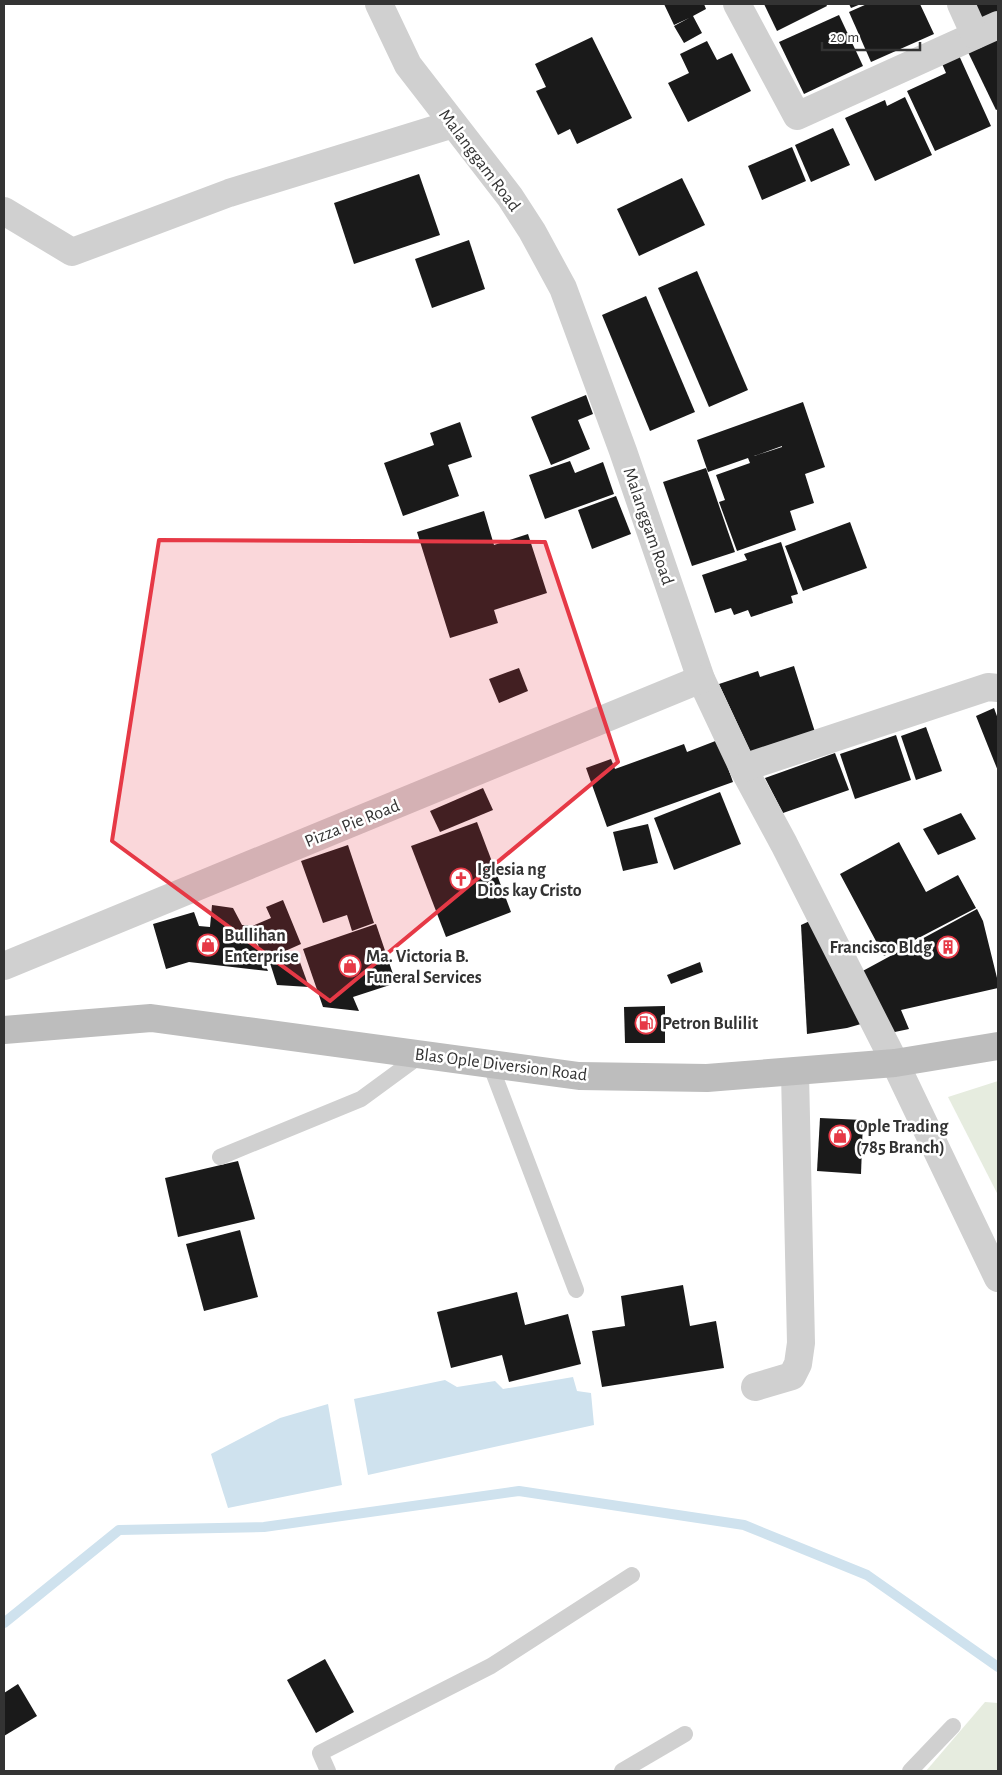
<svg xmlns="http://www.w3.org/2000/svg" width="1002" height="1775" font-family="'Alegreya Sans',sans-serif">
<rect width="100%" height="100%" fill="#fff"/>
<g fill="#e6ecdf">
<path d="M998,1081v114l-50,-98z"/>
<path d="M985,1702l13,1v68h-72z"/>
</g>
<g fill="#cfe2ee">
<path d="M573,1377l4,14 14,2 3,32 -226,50 -14,-76 91,-19 12,7 38,-6 8,8z"/>
<path d="M328,1404l14,81 -114,23 -17,-54 69,-36z"/>
</g>
<g fill="none" stroke-linecap="round" stroke-linejoin="round">
<path stroke="#cfe2ee" stroke-width="10" d="M4,1623l115,-93 145,-3 255,-36 225,34 123,50 131,92"/>
</g>
<g fill="#1a1a1a" fill-rule="evenodd">
<path d="M664,4h40l2,5 -13,7 9,17 -18,10 -10,-17 15,-8 -15,7z"/>
<path d="M764,4h62l1,2 -50,25z"/>
<path d="M849,4h12l-10,4z"/>
<path d="M867,4h53l14,30 -63,28 -22,-50z"/>
<path d="M965,4h33v9l-24,10z"/>
<path d="M839,15l24,51 -59,28 -25,-52z"/>
<path d="M998,35v74l-2,1 -29,-60z"/>
<path d="M592,37l40,81 -55,26 -7,-15 -12,6 -22,-44 10,-4 -11,-23z"/>
<path d="M707,41l10,19 15,-7 19,38 -63,31 -20,-39 21,-10 -9,-19z"/>
<path d="M957,51l34,75 -56,25 -28,-60 39,-18 -6,-14z"/>
<path d="M905,97l27,58 -57,26 -30,-63 40,-18 2,6z"/>
<path d="M833,128l17,37 -39,17 -16,-37z"/>
<path d="M792,147l14,34 -44,19 -14,-34z"/>
<path d="M419,174l21,61 -86,29 -20,-61z"/>
<path d="M682,178l23,47 -66,31 -22,-47z"/>
<path d="M469,240l16,49 -53,19 -17,-49z"/>
<path d="M697,271l51,119 -39,17 -51,-119z"/>
<path d="M646,296l49,116 -45,19 -48,-116z"/>
<path d="M586,395l7,19 -15,6 12,29 -39,16 -20,-48z"/>
<path d="M803,402l22,65 -20,7 9,29 -24,8 6,19 -59,21 -18,-49 6,-2 -9,-25 34,-12 -2,-5 -40,14 -11,-32zM782,446v1l-28,9z"/>
<path d="M460,422l12,35 -24,8 11,31 -56,20 -19,-53 50,-18 -4,-12z"/>
<path d="M570,461l5,12 28,-11 11,32 -69,25 -16,-44z"/>
<path d="M706,468l29,84 -43,14 -29,-84z"/>
<path d="M616,496l15,38 -39,15 -14,-39z"/>
<path d="M484,511l10,34 34,-11 19,59 -53,17 4,13 -48,15 -33,-106z"/>
<path d="M850,522l17,46 -64,23 -18,-45z"/>
<path d="M781,542l17,52 -7,2 2,7 -42,14 -3,-7 -14,5 -3,-7 -16,5 -13,-38 45,-15 -3,-6z"/>
<path d="M794,666l21,66 -64,21 -32,-69 39,-13 2,6z"/>
<path d="M519,668l9,23 -29,12 -10,-24z"/>
<path d="M994,708l4,11v52l-22,-55z"/>
<path d="M926,727l16,44 -26,9 -15,-44z"/>
<path d="M896,735l15,45 -56,19 -15,-45z"/>
<path d="M718,740l15,42 -126,45 -21,-59 25,-9 4,10 69,-25 3,8z"/>
<path d="M835,753l14,37 -66,23 -18,-35z"/>
<path d="M483,788l10,22 -53,22 -10,-21z"/>
<path d="M720,792l21,52 -67,26 -20,-52z"/>
<path d="M961,813l15,26 -38,16 -15,-26z"/>
<path d="M477,822l34,90 -65,25 -35,-91z"/>
<path d="M648,824l10,39 -35,8 -10,-39z"/>
<path d="M899,842l27,50 32,-17 18,33 -92,48 -44,-82z"/>
<path d="M348,845l26,78 -22,8 -5,-16 -24,8 -22,-62z"/>
<path d="M283,900l18,44 -36,16 -15,-33 21,-9 -5,-11z"/>
<path d="M212,905l21,3 9,17h6l20,46 -79,-9 -23,7 -13,-45 41,-12 5,14 11,1z"/>
<path d="M977,909l6,12 15,61v6l-97,22 8,19 -19,4 -31,-60z"/>
<path d="M812,920l49,104 -14,4 -40,6 -6,-109z"/>
<path d="M376,924l20,59 -43,14 6,14 -36,-4 -20,-58z"/>
<path d="M297,954l12,33 -32,-2 -7,-22z"/>
<path d="M700,962l3,10 -32,12 -4,-9z"/>
<path d="M665,1006v37h-40l-1,-36z"/>
<path d="M820,1118l43,2 -2,54 -44,-3z"/>
<path d="M238,1161l17,58 -77,18 -13,-59z"/>
<path d="M240,1230l18,67 -54,14 -18,-67z"/>
<path d="M683,1285l7,41 26,-5 8,47 -122,19 -10,-56 33,-5 -4,-30z"/>
<path d="M517,1292l8,33 43,-11 13,50 -72,18 -7,-27 -51,13 -14,-56z"/>
<path d="M325,1659l29,53 -38,21 -29,-53z"/>
<path d="M18,1684l19,32 -33,20v-43z"/>
</g>
<g fill="none" stroke-linecap="round" stroke-linejoin="round">
<g stroke="#d0d0d0" stroke-width="16">
<path d="M490,1064l86,226"/>
<path d="M220,1157l141,-58 60,-44"/>
<path d="M328,1771l-8,-18 171,-87 141,-91"/>
<path d="M622,1771l63,-37"/>
<path d="M910,1771l43,-45"/>
</g>
<g stroke="#d0d0d0" stroke-width="28">
<path d="M379,4l29,61 102,132 22,34 31,57 60,163 78,228 42,89 41,76 111,219 103,215"/>
<path d="M737,4l60,112 201,-91"/>
<path d="M961,4l14,31"/>
<path d="M4,211l68,41 157,-59 224,-69"/>
<path d="M743,768l245,-81 10,1"/>
<path d="M4,966l697,-287"/>
<path d="M755,1387l37,-11 6,-12 3,-21 -6,-270"/>
</g>
<path stroke="#bdbdbd" stroke-width="28" d="M4,1030l147,-12 428,58 128,2 188,-15 103,-17"/>
</g>
<path fill="#e63946" fill-opacity="0.2" stroke="#e63946" stroke-width="4" stroke-linejoin="round" d="M159,540l386,2 73,220 -288,239 -218,-160z"/>
<defs>
<g id="church-ring" transform="scale(1.125)"><circle r="9.5" fill="#fff" stroke="#e63946" stroke-width="1.5"/><path d="M-1.2-6h2.4v3.5h3.3v2.4h-3.3V6h-2.4V-.1h-3.3v-2.4h3.3Z" fill="#e63946"/></g>
<g id="shop-ring" transform="scale(1.125)"><circle r="9.5" fill="#fff" stroke="#e63946" stroke-width="1.5"/><path d="M-5-2.5h2.3a2.7 3.5 0 0 1 5.4 0H5L5.5 6h-11ZM-1.5-2.5h3a1.5 2.3 0 0 0-3 0Z" fill="#e63946"/></g>
<g id="building-ring" transform="scale(1.125)"><circle r="9.5" fill="#fff" stroke="#e63946" stroke-width="1.5"/><path d="M-4-6H4V6H1V3H-1V6H-4ZM-2.5-4.3h1.7v1.8h-1.7ZM.8-4.3h1.7v1.8H.8ZM-2.5-1h1.7V.8h-1.7ZM.8-1h1.7V.8H.8Z" fill="#e63946"/></g>
<g id="fuel-ring" transform="scale(1.125)"><circle r="9.5" fill="#fff" stroke="#e63946" stroke-width="1.5"/><path d="M-5.5-6h7V0h2V4h1.3V-2.5L3-4.5l.8-.8L6-3V5H2.5V1h-1V6h-7ZM-4.2-4.7v3.2H.2V-4.7Z" fill="#e63946"/></g>
</defs>
<g fill-rule="evenodd">
<use href="#church-ring" x="461" y="879"/>
<use href="#shop-ring" x="208" y="945"/>
<use href="#building-ring" x="948" y="947"/>
<use href="#shop-ring" x="350" y="966"/>
<use href="#fuel-ring" x="646" y="1023"/>
<use href="#shop-ring" x="840" y="1136"/>
</g>
<g text-anchor="middle" stroke-width="5" stroke-linejoin="round" paint-order="stroke">
<g font-size="18" fill="#333" stroke="#fff">
<text transform="translate(480 160) rotate(53)" y="6">Malanggam Road</text>
<text transform="translate(649 526) rotate(71)" y="6">Malanggam Road</text>
<text transform="translate(352 823) rotate(-22)" y="6">Pizza Pie Road</text>
<text transform="translate(501 1064) rotate(7)" y="6">Blas Ople Diversion Road</text>
</g>
<g font-size="18" font-weight="bold" fill="#333" stroke="#fff" text-anchor="start">
<text x="477" y="875">Iglesia ng<tspan x="477" dy="21">Dios kay Cristo</tspan></text>
<text x="224" y="941">Bullihan<tspan x="224" dy="21">Enterprise</tspan></text>
<text x="932" y="953" text-anchor="end">Francisco Bldg</text>
<text x="366" y="962">Ma. Victoria B.<tspan x="366" dy="21">Funeral Services</tspan></text>
<text x="662" y="1029">Petron Bulilit</text>
<text x="856" y="1132">Ople Trading<tspan x="856" dy="21">(785 Branch)</tspan></text>
</g>
</g>
<rect width="1002" height="1775" fill="none" stroke="#333333" stroke-width="10"/>
<path d="M822 42v8h98v-8" fill="none" stroke="#333333" stroke-width="2.5"/>
<text x="830" y="42" font-size="15" fill="#333333" stroke="#ffffff" stroke-width="4" paint-order="stroke">20 m</text>
</svg>
